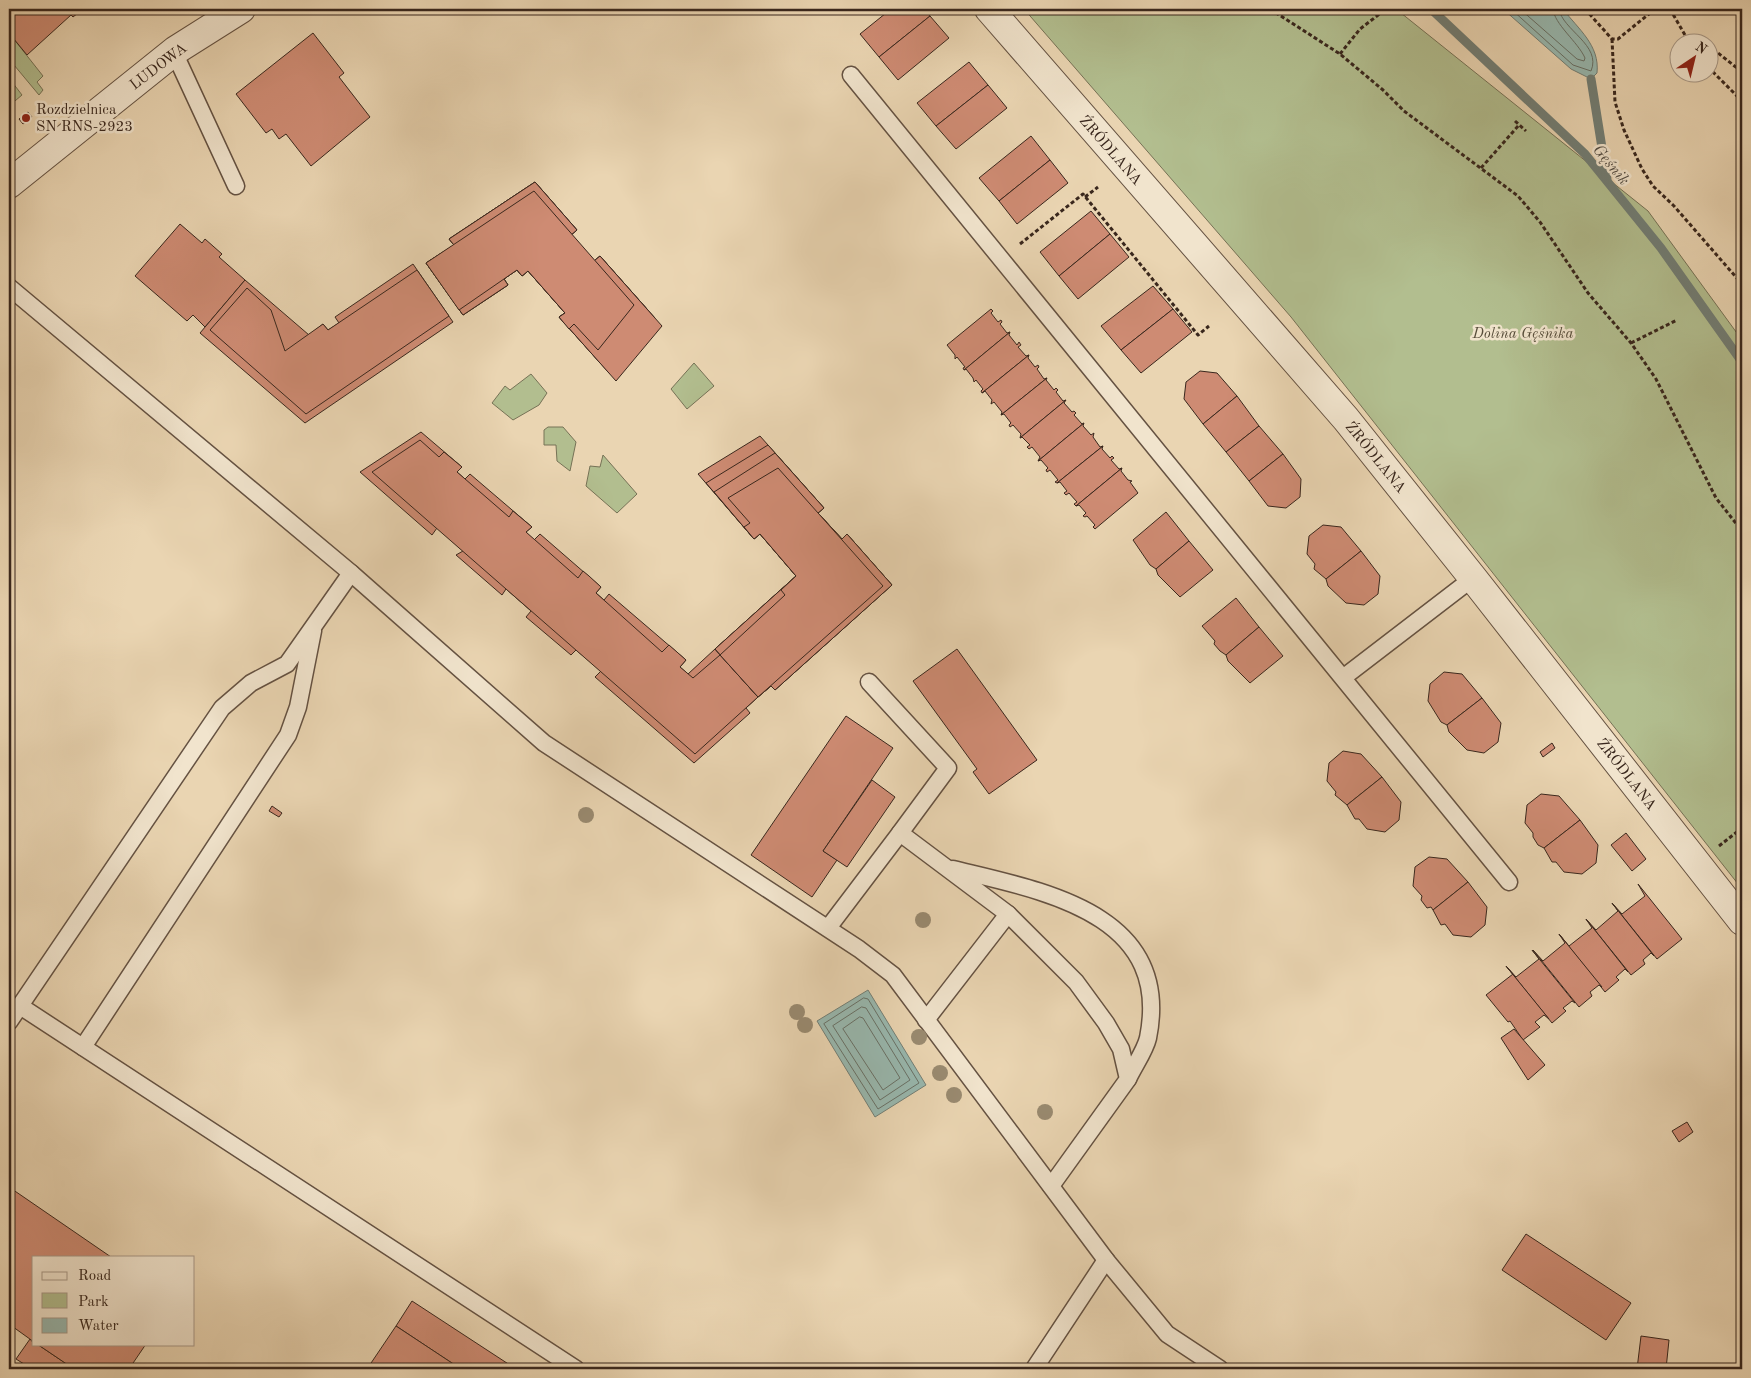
<svg xmlns="http://www.w3.org/2000/svg" width="1751" height="1378" font-family="'Old Standard TT',serif">
<rect width="100%" height="100%" fill="#ead5b2"/>
<filter id="stains"><feTurbulence type="fractalNoise" baseFrequency=".004" numOctaves="4"/><feColorMatrix values="0 0 0 0 .2 0 0 0 0 .09 0 0 0 0 .02 0 0 0 .5 -.17"/></filter>
<radialGradient id="worn" r=".72"><stop offset=".6" stop-color="#630" stop-opacity="0"/><stop offset="1" stop-color="#630" stop-opacity=".3"/></radialGradient>
<g fill="#b2be8f" stroke="#767256">
<path d="M1024,9h372l252,202 94,129v549l-451,-572z"/>
<path d="M9,33l34,43 -6,6 6,8 -4,5 -30,-36z"/>
<path d="M9,78l13,17 -13,11z"/>
<path d="M694,363l20,23 -27,23 -16,-20z"/>
<path d="M531,374l16,19 -8,12 -26,15 -21,-17 13,-17 5,4z"/>
<path d="M548,427h15l13,15 -6,29 -13,-10 -1,-16h-12v-15z"/>
<path d="M603,455l34,39 -20,19 -31,-27 4,-20 10,1z"/>
</g>
<g fill="#98b8af" stroke="#727e75">
<path d="M1503,9h60c15,20 37,36 34,64l-6,6 -20,-10z"/>
<path d="M868,990l58,95 -51,32 -58,-96z"/>
</g>
<g fill="none" stroke-linecap="round" stroke-linejoin="round">
<g stroke="#687066" stroke-width="1">
<path d="M1511,9l62,56 18,6c11,-26 -29,-41 -32,-62"/>
<path d="M1520,9l57,50 7,2 1,-3c-7,-16 -31,-34 -32,-49"/>
<path d="M864,998l4,1 51,84 -41,26 -54,-85z"/>
<path d="M862,1007l4,1 44,72 -30,20 -47,-74z"/>
<path d="M860,1017l3,1 37,60 -17,12 -40,-61z"/>
</g>
<g stroke="#727e75" stroke-width="9">
<path d="M1431,9l154,145 76,94 81,114"/>
<path d="M1591,79l16,100"/>
</g>
</g>
<g fill="#ce8b73" stroke="#39271d">
<path d="M9,9h74l-10,8 -2,-2 -44,40 -18,-22z"/>
<path d="M891,9h34l5,7 -51,41 -19,-23z"/>
<path d="M930,16l19,22 -51,42 -19,-23z"/>
<path d="M313,33l31,40 -5,4 31,40 -59,49 -25,-32 -7,5 -7,-10 -6,4 -30,-39z"/>
<path d="M969,62l19,23 -52,41 -19,-23z"/>
<path d="M988,85l19,23 -51,41 -20,-23z"/>
<path d="M28,112l4,5 -9,7 -4,-5z"/>
<path d="M1031,136l19,24 -51,41 -20,-23z"/>
<path d="M1050,160l18,23 -51,41 -18,-23z"/>
<path d="M535,182l42,48 -6,5 23,26 6,-5 47,53 -46,55 -42,-47 6,-4 -37,-42 -6,5 -5,-6 -6,4 -7,5 4,6 -45,30 -37,-52 28,-18 -5,-6z"/>
<path d="M535,182l42,48 -6,5 23,26 6,-5 55,62 -45,56 -51,-57 6,-4 -37,-42 -6,5 -5,-6 -6,4 -7,5 4,6 -45,30 -37,-52 28,-18 -5,-6z"/>
<path d="M535,182l42,48 -6,5 23,26 6,-5 62,70 -46,55 -57,-64 6,-4 -37,-42 -6,5 -5,-6 -6,4 -7,5 4,6 -45,30 -37,-52 28,-18 -5,-6z"/>
<path d="M534,191l100,114 -36,45 -24,-26 -5,5 -10,-12 6,-4 -37,-42 -6,5 -5,-6 -58,40 -33,-47z"/>
<path d="M1091,211l19,23 -51,42 -19,-24z"/>
<path d="M180,224l22,19 3,-4 17,15 -3,3 26,23 -40,47 -12,-12 -6,6 -52,-45z"/>
<path d="M1110,234l19,23 -51,42 -19,-23z"/>
<path d="M413,264l40,58 -148,101 -105,-90 45,-53 64,55 14,-11 5,6 11,-7 -4,-6z"/>
<path d="M417,270l32,46 -143,98 -96,-84 37,-42 24,22 14,41 38,-27 5,6z"/>
<path d="M1153,286l20,23 -52,41 -20,-24z"/>
<path d="M991,309l2,2 -2,2 7,9 3,-2 1,2 -2,2 7,9 3,-1 -46,38 -1,-2 2,-1 -8,-10 -2,2v-4l-8,-10z"/>
<path d="M1173,309l19,23 -51,41 -20,-23z"/>
<path d="M1010,332l-1,3 8,10 2,-3 2,3 -3,2 8,9 3,-1 -47,38 -1,-2 2,-2 -7,-9 -2,2 -1,-4 -7,-9 -2,1z"/>
<path d="M1029,355l-1,3 7,9 3,-2 1,2 -2,2 7,10 3,-1 -46,37 1,-3 -8,-10 -3,2 1,-4 -7,-9 -3,2z"/>
<path d="M1200,371l17,2 20,23 -34,28 -19,-25 2,-17z"/>
<path d="M1047,378l-1,2 8,10 2,-2 2,2 -2,2 7,9 3,-1 -46,38 1,-4 -8,-9 -3,2 -1,-2 2,-2 -7,-9 -3,1z"/>
<path d="M1237,396l22,30 -33,26 -23,-28z"/>
<path d="M1066,400l-2,3 8,9 2,-1 2,2 -2,2 8,9 2,-1 -46,38 2,-4 -8,-10 -3,2 -2,-2 3,-2 -8,-8 -2,1z"/>
<path d="M1084,423l-1,3 8,9 3,-2 -1,4 7,10 3,-1 -46,37 -2,-1 3,-2 -8,-10 -3,2 -1,-2 2,-2 -7,-8 -3,1z"/>
<path d="M1259,426l24,28 -34,27 -23,-29z"/>
<path d="M421,432l41,35 -5,5 8,7 5,-5 62,53 -6,5 8,8 6,-6 61,53 -5,6 8,7 5,-6 77,66 -6,7 8,7 27,-25 43,48 -12,11 4,5 -56,50 -99,-86 6,-6 -25,-21 -5,5 -45,-38 5,-6 -25,-22 -4,6 -46,-40 7,-4 -26,-23 -5,7 -72,-63z"/>
<path d="M760,436l64,72 -6,5 24,26 5,-5 45,51 -117,105 -4,-4 -13,11 -43,-48 81,-73 -36,-42 -6,5 -56,-65z"/>
<path d="M420,440l19,17 5,-5 18,15 -5,5 52,45 4,-6 19,16 -6,5 52,46 5,-7 6,5 12,11 -5,6 66,59 7,-7 17,15 -6,7 13,11 27,-23 38,42 -63,57 -323,-282z"/>
<path d="M768,445l56,63 -6,5 24,26 5,-5 45,51 -117,105 -4,-4 -13,11 -43,-48 81,-73 -36,-42 -6,5 -48,-56z"/>
<path d="M1103,446l-1,3 8,9 2,-2 2,2 -3,2 8,9 3,-1 -46,38 -2,-2 3,-2 -8,-9 -3,2 -2,-2 3,-2 -7,-9 -3,1z"/>
<path d="M775,453l49,55 -6,5 24,26 5,-5 45,51 -117,105 -4,-4 -13,11 -43,-48 81,-73 -36,-42 -6,5 -40,-47z"/>
<path d="M1283,454l18,25 -1,18 -14,11 -18,-2 -19,-25z"/>
<path d="M778,468l105,118 -125,111 -38,-42 65,-60 -4,-5 15,-14 -36,-42 -6,5 -10,-12 6,-4 -22,-25z"/>
<path d="M1122,468l-1,3 7,9 4,1 -2,1 8,11 -43,36 -2,-2 2,-2 -8,-9 -2,1 -2,-1 3,-3 -7,-8 -3,1z"/>
<path d="M1166,512l23,29 -33,28 -6,-4 -17,-25z"/>
<path d="M1323,525l18,2 20,24 -35,28 -12,-10 1,-5 -8,-10 2,-18z"/>
<path d="M1189,541l24,29 -33,27 -22,-22 -2,-6z"/>
<path d="M1361,551l19,25 -2,18 -14,11 -18,-2 -18,-17 -2,-7z"/>
<path d="M1236,598l23,29 -33,28 -6,-4 -6,-7 1,-3 -13,-15z"/>
<path d="M1259,627l24,29 -33,27 -22,-22 -2,-6z"/>
<path d="M957,649l80,111 -48,34 -16,-22 4,-3 -64,-88z"/>
<path d="M1444,672l18,2 20,24 -35,27 -6,-3 -13,-21 2,-17z"/>
<path d="M1482,698l19,25 -3,19 -14,11 -17,-3 -18,-18 -2,-7z"/>
<path d="M846,716l47,32 -70,103 14,9 -25,37 -61,-42z"/>
<path d="M1552,743l3,5 -12,9 -3,-5z"/>
<path d="M1343,751l18,3 21,23 -35,28 -12,-10 1,-3 -9,-11 2,-18z"/>
<path d="M1382,777l19,25 -2,18 -14,12 -18,-3 -8,-10h-4l-8,-14z"/>
<path d="M872,780l23,17 -48,70 -24,-16z"/>
<path d="M1541,794l18,2 21,24 -36,28 -6,-3 -5,-8v-4l-8,-10 2,-18z"/>
<path d="M272,806l10,7 -3,4 -10,-6z"/>
<path d="M1580,820l18,25 -2,18 -14,11 -18,-2 -8,-10h-4l-8,-14z"/>
<path d="M1626,833l20,26 -14,12 -21,-26z"/>
<path d="M1429,857l18,2 21,23 -35,28 -2,-3 -4,1 -6,-8 1,-4 -9,-10 2,-19z"/>
<path d="M1468,882l19,25 -2,18 -14,12 -18,-2 -8,-11 -4,1 -8,-15z"/>
<path d="M1638,884l44,55 -25,20 -45,-56 10,11 23,-18z"/>
<path d="M1612,903l42,53 -3,-3 -8,7 2,4 -14,11 -45,-56 10,11 22,-19z"/>
<path d="M1586,919l42,53 -3,-3 -9,8 3,3 -14,12 -46,-58 10,12 23,-18z"/>
<path d="M1559,934l43,53 -3,-2 -9,7 2,4 -13,11 -46,-57 10,11 22,-18z"/>
<path d="M1532,950l43,53 -3,-2 -9,7 3,3 -14,12 -46,-57 10,11 23,-18z"/>
<path d="M1506,966l43,53 -5,-4 -9,7 5,5 -17,13 -13,-19 -2,1 -22,-27 27,-21z"/>
<path d="M1514,1029l31,36 -17,15 -27,-42z"/>
<path d="M1687,1122l6,10 -14,10 -7,-11z"/>
<path d="M9,1187l102,70h-77v85l-25,-18z"/>
<path d="M1526,1234l105,69 -25,37 -104,-70z"/>
<path d="M412,1301l104,68h-55l-65,-43z"/>
<path d="M396,1326l65,43h-94z"/>
<path d="M1641,1336l28,4 -3,29h-29z"/>
<path d="M30,1339l4,5h3l37,25h-42l-16,-10z"/>
<path d="M37,1344h109l-17,25h-55z"/>
</g>
<g fill="none" stroke-linecap="round" stroke-linejoin="round">
<g stroke="#655242" stroke-width="19">
<g id="lane">
<path d="M174,52l62,134"/>
<path d="M851,75l658,807"/>
<path d="M9,287l342,286 193,170 315,206 34,26 213,285 61,74 53,35"/>
<path d="M1344,677l129,-99"/>
<path d="M869,682l79,86 -48,65 108,81 68,68 30,41 15,26 7,30 -77,107"/>
<path d="M953,869c90,22 220,44 195,169 -3,13 -14,28 -20,41"/>
<path d="M828,928l72,-95"/>
<path d="M20,1006l556,363"/>
<path d="M926,1020l82,-106"/>
<path d="M9,1022l213,-314 29,-25 36,-19 64,-91"/>
<path d="M83,1047l205,-312 10,-28 15,-76"/>
<path d="M1034,1369l72,-109"/>
</g>
</g>
<g stroke="#655242" stroke-width="30">
<g id="street">
<path d="M989,9l357,410 127,159 269,343"/>
<path d="M9,184l167,-134 65,-41"/>
</g>
</g>
<g stroke="#39271d" stroke-width="3" stroke-dasharray="4 2.5" stroke-linecap="butt">
<path d="M1270,9l70,45 43,36 21,21 114,85 22,26 48,71 43,50 25,36 60,119 26,33"/>
<path d="M1585,9l27,30h6l37,-30"/>
<path d="M1670,9l19,33"/>
<path d="M1612,39l3,63 9,28 18,39 11,17 21,20 68,78"/>
<path d="M1687,40l11,2"/>
<path d="M1708,45l34,27"/>
<path d="M1340,54l20,-25 26,-20"/>
<path d="M1708,67l34,34"/>
<path d="M43,106l5,7"/>
<path d="M1515,121l11,10"/>
<path d="M1481,168l38,-43"/>
<path d="M1085,197l13,-10"/>
<path d="M1020,244l63,-50 115,141 11,-9"/>
<path d="M1631,343l46,-23"/>
<path d="M1719,846l23,-18"/>
</g>
<use href="#lane" stroke="#f1e4cd" stroke-width="16"/>
<use href="#street" stroke="#f1e4cd" stroke-width="28"/>
</g>
<g fill="#998a70">
<circle cx="586" cy="815" r="8"/>
<circle cx="923" cy="920" r="8"/>
<circle cx="797" cy="1012" r="8"/>
<circle cx="805" cy="1025" r="8"/>
<circle cx="919" cy="1037" r="8"/>
<circle cx="940" cy="1073" r="8"/>
<circle cx="954" cy="1095" r="8"/>
<circle cx="1045" cy="1112" r="8"/>
</g>
<circle fill="#8f2418" stroke="#f1e4cd" stroke-width="2" cx="26" cy="118" r="5"/>
<g text-anchor="middle" stroke-width="5" stroke-linejoin="round" paint-order="stroke">
<g font-size="15" fill="#39271d" stroke="#f1e4cd">
<text transform="translate(158 66) rotate(-37)" y="5">LUDOWA</text>
<text transform="translate(1111 150) rotate(49)" y="5">ŹRÓDLANA</text>
<text transform="translate(1376 457) rotate(51)" y="5">ŹRÓDLANA</text>
<text transform="translate(1627 774) rotate(52)" y="5">ŹRÓDLANA</text>
</g>
<g font-size="15" fill="#39271d" stroke="#f1e4cd" text-anchor="start">
<text x="36" y="114">Rozdzielnica<tspan x="36" dy="17">SN RNS-2923</tspan></text>
</g>
<g font-size="15" font-style="italic" fill="#574d3a" stroke="#f1e4cd">
<text x="1523" y="338">Dolina Gęśnika</text>
</g>
<g font-size="16" font-style="italic" fill="#514b42" stroke="#f1e4cd">
<text transform="translate(1612 164) rotate(50)" y="6">Gęśnik</text>
</g>
</g>
<rect width="1751" height="1378" fill="none" stroke="#ead5b2" stroke-width="30"/>
<rect x="10" y="10" width="1731" height="1358" fill="none" stroke="#39271d" stroke-width="2.5"/>
<rect x="15" y="15" width="1721" height="1348" fill="none" stroke="#39271d"/>
<rect x="32" y="1256" width="162" height="90" fill="#f1e4cd" stroke="#a79887"/>
<rect x="42" y="1272" width="25" height="8" fill="#f1e4cd" stroke="#a79887"/>
<text x="78" y="1280" font-size="15" fill="#39271d">Road</text>
<rect x="42" y="1293" width="25" height="15" fill="#b2be8f" stroke="#a79887"/>
<text x="78" y="1306" font-size="15" fill="#39271d">Park</text>
<rect x="42" y="1318" width="25" height="15" fill="#98b8af" stroke="#a79887"/>
<text x="78" y="1330" font-size="15" fill="#39271d">Water</text>
<g transform="translate(1694 58) rotate(35)"><circle r="24" fill="#f1e4cd" stroke="#a79887"/>
<path d="M0-4L9 19L0 12L-9 19Z" fill="#8f2418"/>
<text y="-8" font-size="14" font-weight="bold" text-anchor="middle" fill="#39271d">N</text>
</g>
<rect width="100%" height="100%" filter="url(#stains)"/>
<rect width="100%" height="100%" fill="url(#worn)"/>
</svg>
